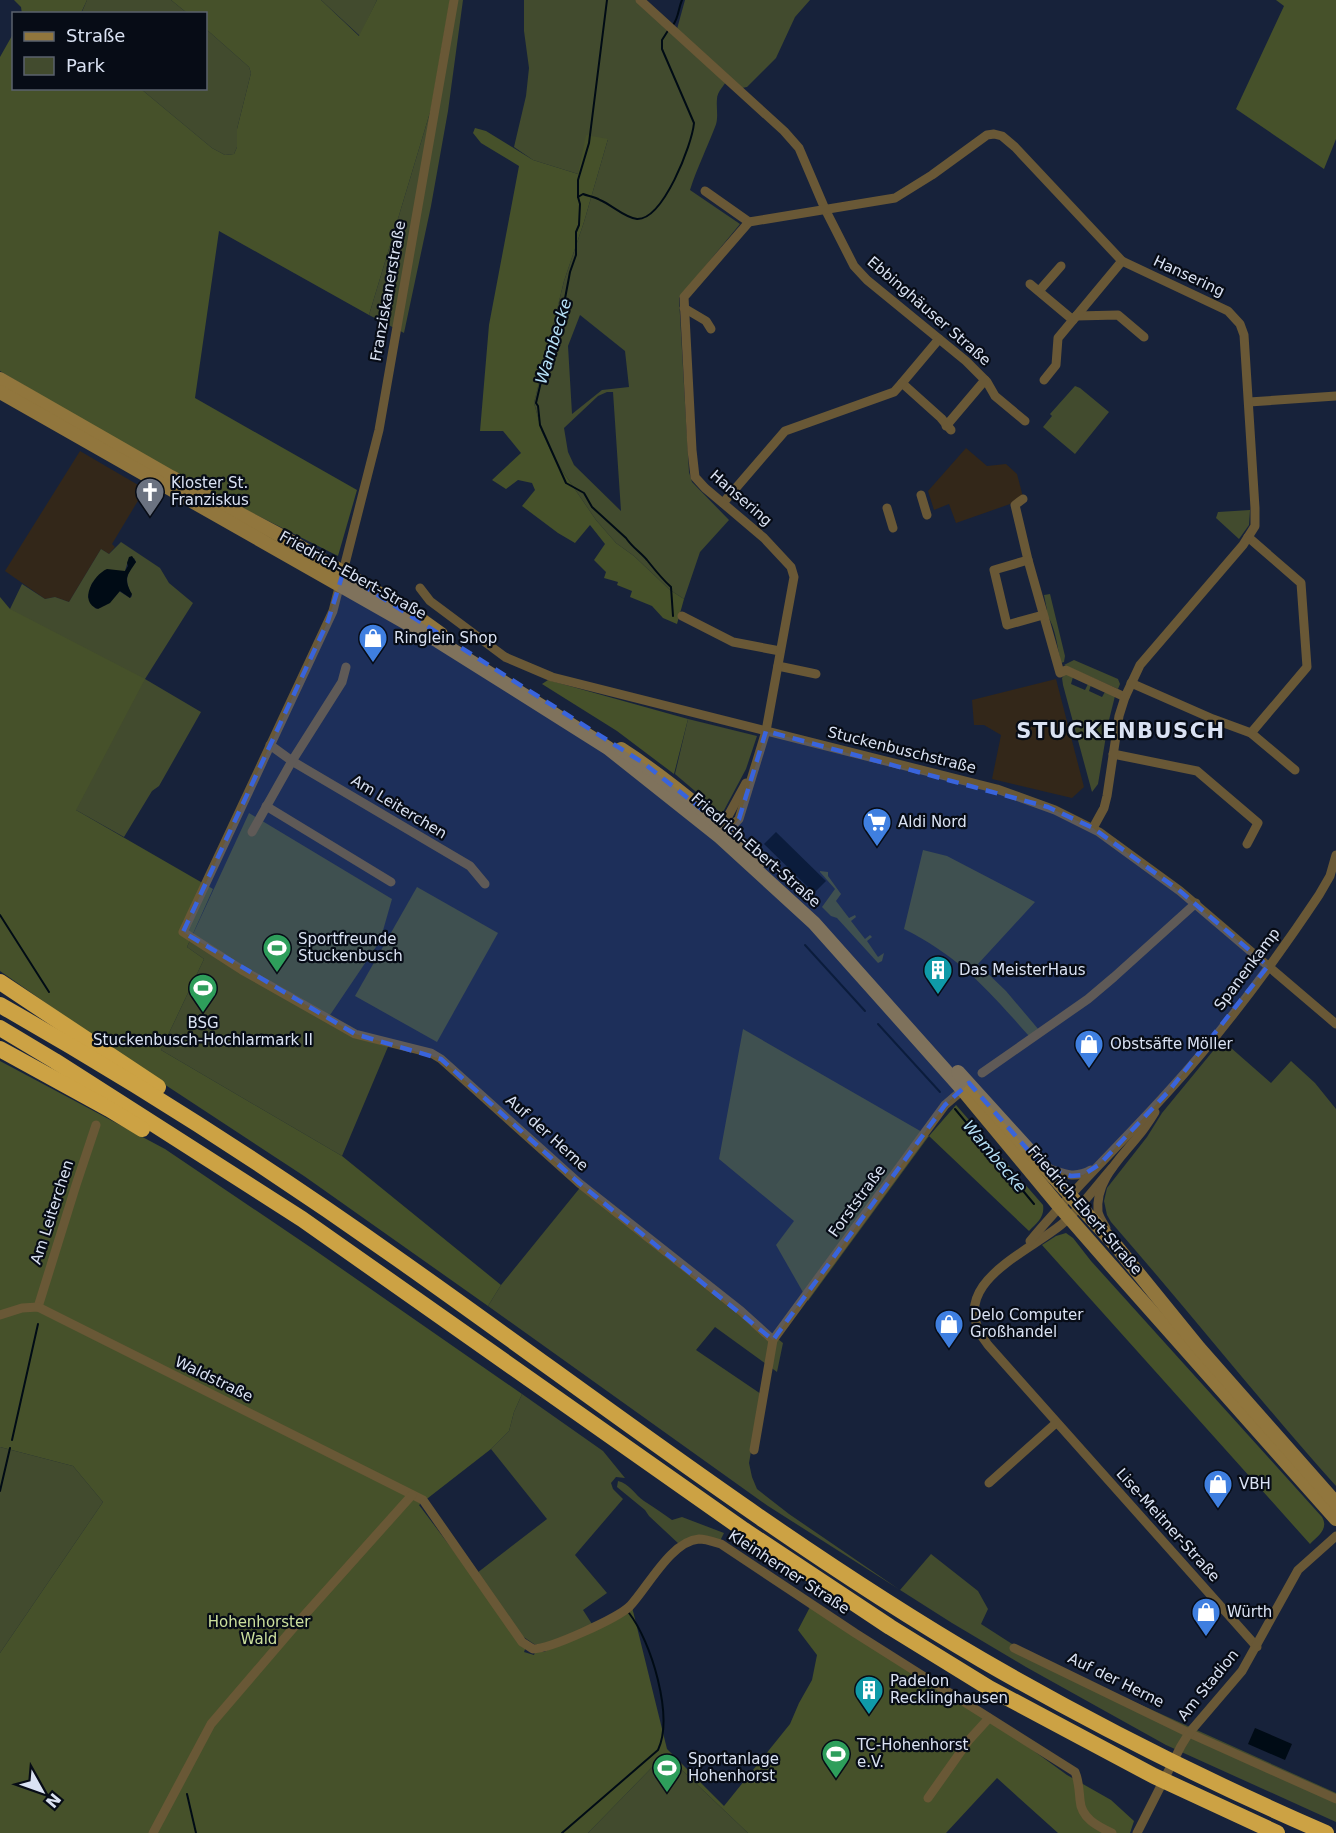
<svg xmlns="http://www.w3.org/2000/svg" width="1336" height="1833" font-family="'DejaVu Sans',sans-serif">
<rect width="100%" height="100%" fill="#17223a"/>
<g fill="#332719">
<path d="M966,448l21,18 19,-2 11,10 6,23 -10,6 -57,20 -7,-19 -15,6 -6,-19z"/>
<path d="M80,451l65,38 -33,55 3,3 -6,7 -8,-5 -32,53 -14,-5 -10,2 -40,-28z"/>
<path d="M1056,679l28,108 -12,11 -80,-19 9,-44 -17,-10h-10l-2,-25z"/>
</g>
<g fill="#424b2e" fill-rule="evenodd">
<path d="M87,0h84l16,13 -106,1z"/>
<path d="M321,0h56l-17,36z"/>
<path d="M450,0h13l-15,111 -17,95 -27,127 -35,-18 62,-206z"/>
<path d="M524,0h120l33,29 8,-29h125l-15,17 -19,41 -29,29 -5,1 -13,-10c-4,6 -12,14 -12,21 -1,9 2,19 -2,28 -8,21 -18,41 -25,63l50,34 -61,74 10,174 3,10 37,38 -29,32 -16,47 -14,-9 -36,-34 -18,-13 -20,-23 -41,-60 -13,-28 -8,-29 30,-122 20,-59 24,-83 -30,35 -45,-14 -19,-13 12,-51 3,-28 -5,-37zM580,315l45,36 4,36 -27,3 -30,24 -4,-68zM607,392h6l8,119 -47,-46 -6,-13 -4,-24 34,-32z"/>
<path d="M206,29l43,38 2,6 -14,56v18l-3,7 -9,1 -13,-7 -71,-59 65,-1z"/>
<path d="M1075,386l5,2 29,24 -34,42 -32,-27 9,-11 -2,-2z"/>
<path d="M1250,510l-1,15 -10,14 -23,-21 2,-6z"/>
<path d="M121,542l39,26 9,15 24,20 -48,76 56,33 -42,74 -7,5 -28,46 -48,-27 -66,-201 12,-25 23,15 10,-2 14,5 32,-53 8,5zM134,558l2,4c-11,12 -11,20 -4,34l-2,2 -11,-7 -23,18 -8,-12 4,-14 22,-13 6,2 5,-1 3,-10z"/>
<path d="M1050,594l15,62 -1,6 -3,1c-3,-12 -6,-42 -16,-49l2,-4 -3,-15z"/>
<path d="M1074,660l44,19 2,5 -2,5 -54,-24z"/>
<path d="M1065,674l8,3 -2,7 14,6 3,-6 3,1 -2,6 13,6 3,-5 10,4 -7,28 -10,60 -6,8 -29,-107 -1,-7z"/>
<path d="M688,719l69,17 -11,33 -24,45 -47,-40z"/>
<path d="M249,813l143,86 -12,42 -52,77 27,14 35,10 -48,114 -181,-106 43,-91 -17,-12z"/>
<path d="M923,850l24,6 88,46 -57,62 28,27 33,39 -10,6c-41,-46 -69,-79 -125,-107z"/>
<path d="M820,871l8,1v4l13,18 -5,7 13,17 6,-3 1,2 -5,4 14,18 5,-4 2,2 -5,4 11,16 6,-4 -2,8 -4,2 -41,-45 -6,-2 -9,-9 13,-18 -15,-17z"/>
<path d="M417,887l81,46 -61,109 -82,-46z"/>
<path d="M743,1029l186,107 -121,165 -32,-56 18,-24 -75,-62z"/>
<path d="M1222,1040l49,43 20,-22 24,22 21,26v377c-77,-86 -149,-177 -225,-264l-4,-7 -3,-14 3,-13 40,-51 15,-24z"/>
<path d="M583,1184l200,159 -6,29 -62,-45 -19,23 65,44 -12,69 3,14 5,12 32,25 111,76 31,-36 47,37 10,18 -7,15 45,29 310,140v29l-170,-77 -140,-78 -74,-44 -184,-117 -280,-200 13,-21z"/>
<path d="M522,1394l81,57 22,27 -9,-1 -5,6 2,6 10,10 -48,56 32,38 -24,17 9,14 -47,22 -11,-2 -12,-8 -45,-63 70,-54 -56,-70 18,-18 5,-19z"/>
<path d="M0,1447l73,19 30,36 -103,151z"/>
<path d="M618,1481c11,2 17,14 26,20 10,6 19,13 28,19l10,-3 42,16 -4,8 -41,3 -30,-28 -4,-6 -28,-23z"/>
<path d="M665,1754l83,79h-160z"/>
</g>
<g fill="#46512a">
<path d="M14,0h73l-6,13 -59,1 -1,-7z"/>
<path d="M171,0h150l38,36 18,-36h73l-19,109 -62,206 -150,-84 -24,167 162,92 -19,66 -175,-88 -163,-97v-314l13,-23 1,54 127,1 71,59 13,7 9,-1 3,-7v-18l14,-56 -2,-6 -43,-38v-15l-19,-1z"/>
<path d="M1276,0h60v139l-12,30 -88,-60 48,-103z"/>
<path d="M475,128l11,3 47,29 45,14 8,-39 22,4 -24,83 -20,59 -30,122 8,29 13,28 41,60 20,23 18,13 36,34 14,9 -7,25 -14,-6 -11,-12 -22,-9 2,-6 -15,-6 1,-3 -14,-4 2,-6 -12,-12 11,-16 -15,-19 -15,18 -17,-10 -36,-27 13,-16 -3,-7 -14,-3 -12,9 -14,-9 29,-27 -18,-22h-23l9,-106 30,-159 -38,-23 -8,-10z"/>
<path d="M0,597l10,12 135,70 -69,131 137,79 -26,58 17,12 -43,91 181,106 159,129 -13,21 -184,-130 -169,-111 -135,-94z"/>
<path d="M548,680l140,39 -14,55 -57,-43 -75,-47z"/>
<path d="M0,1061l165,88 151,102 206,143 -8,18 -5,19 -18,18 -72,56 107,142 -2,5 10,3 1,-3h9l51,-24 37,-21 35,142 57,57 66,-82 9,-21 13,-23 5,-25 -19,-25 12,-23 192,121 65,47 44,25 23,21 -4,12h-72l-61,-55 -51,55h-198l-83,-79 -77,79h-588v-180l103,-151 -30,-36 -73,-19z"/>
<path d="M956,1105l87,100c2,12 -6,18 -14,26l-100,-95z"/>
<path d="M1066,1233l7,5 18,23 231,256c7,12 -4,19 -12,27l-268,-299 14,-9z"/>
</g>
<g fill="#000b15">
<path d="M132,556l4,6c-9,14 -13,16 -4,32l-2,4 -10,-7 -10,12 -12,6c-20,-7 -5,-34 9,-40l18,2 3,-5 -1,-3 2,-6z"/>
<path d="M776,832l50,49 -12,12 -50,-49z"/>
<path d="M1255,1728l37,16 -7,16 -37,-16z"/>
</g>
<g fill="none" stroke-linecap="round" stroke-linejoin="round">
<g stroke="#000b15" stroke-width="2">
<path d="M607,0l-18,143 -11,37v17l2,7 -1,21 -3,7v23l-6,17 -10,53 -10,18 -14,60 2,3 2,19 26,58 18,10 8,14 34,31c6,9 14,14 21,22 8,10 15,19 24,27l2,29"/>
<path d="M673,25c6,-8 5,-16 9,-25"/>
<path d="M578,197l5,-3c5,2 12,3 17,6 12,5 25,18 37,19 26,1 55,-74 57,-96l-32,-74v-9l7,-11"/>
<path d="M0,915l49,77"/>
<path d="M805,945l60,66"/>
<path d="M878,1024l62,68"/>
<path d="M955,1109l79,95"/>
<path d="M12,1440l26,-116"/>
<path d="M0,1491l10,-43"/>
<path d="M187,1794l9,39"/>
<path d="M562,1833l96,-83c16,-34 -7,-109 -29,-137"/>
</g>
<g stroke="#695836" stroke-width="9">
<path d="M454,0l-75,430 -46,181 -150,321 59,38 113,64 76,19 10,6 138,124 162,128 32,29"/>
<path d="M640,0l144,131 15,17 26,61 29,57 13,14 99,81 21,21 8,14 30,25"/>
<path d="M705,191l44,31"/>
<path d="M1030,284l43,36"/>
<path d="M1039,291l22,-25"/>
<path d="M684,308l22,13 5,8"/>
<path d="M1076,316l42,-1 26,22"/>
<path d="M939,339l-37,44 39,35 10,12"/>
<path d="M1044,380l12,-15 2,-27 64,-77"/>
<path d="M1249,402l87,-6"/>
<path d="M946,426l39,-46"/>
<path d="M921,495l6,20"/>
<path d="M1023,499l-8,6 13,55 32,113 6,-3 59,27"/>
<path d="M723,503l62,-72 109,-39 8,-9"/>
<path d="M887,508l6,20"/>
<path d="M1248,537l53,46 6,84 -56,66"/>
<path d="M1028,560l-34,10 13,55 36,-10"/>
<path d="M420,588l10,13 75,56 47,20 445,112 58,21 44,22 81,59 156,133"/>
<path d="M682,616l51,26 47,9"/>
<path d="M778,666l38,8"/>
<path d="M1131,683l82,36 38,14 44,37"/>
<path d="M270,745l22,16 178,105 15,18"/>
<path d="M1113,754l84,17 61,52 -11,21"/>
<path d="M266,806l125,76"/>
<path d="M721,829l25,-46"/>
<path d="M252,832l40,-71 50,-79 4,-15"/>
<path d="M724,834l15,-15 27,-88 28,-154 -3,-10 -27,-29 -59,-50 -10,-11 -3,-27 -8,-153 65,-75 146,-24 37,-23 55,-40 7,-1 8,2 13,11 107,114 106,50 12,13 4,11 11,173v18l-12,19 -103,120 -15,32 -6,19 -12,80 -3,12 -11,20"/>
<path d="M982,1073l106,-74 26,-22 82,-74"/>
<path d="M1047,1168c16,6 28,11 44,2"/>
<path d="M1112,1168c-15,17 -33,42 -50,56 -36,30 -121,62 -74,121l269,302"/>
<path d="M1106,1228c-3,-5 -7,-11 -8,-16 -3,-32 23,-54 41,-77 6,-7 11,-15 16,-23"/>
<path d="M1030,1241c42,-51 91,-97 136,-147 56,-61 107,-130 153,-199l11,-19 6,-21"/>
<path d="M38,1307l38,-122 20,-60"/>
<path d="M0,1315l22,-7 16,-1 385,193 99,142 11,7c17,0 85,-31 97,-43 18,-19 41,-65 69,-67 7,0 15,3 22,5l134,89 220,139c4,9 4,18 5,28 1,18 17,26 32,33"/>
<path d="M754,1450l19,-110 172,-235 21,-18"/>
<path d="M989,1483l67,-60"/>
<path d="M1014,1648l175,85 147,66"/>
<path d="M928,1798l41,-58 20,-22"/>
<path d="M153,1833l58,-109 90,-105 111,-124"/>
<path d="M1137,1833l44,-87 8,-13 53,-62 56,-101 38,-34"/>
</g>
<g stroke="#91763d" stroke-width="14">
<path d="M0,379l171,98 114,61 124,73 32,23"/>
<path d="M0,392l438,249 170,107 112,89 94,86 148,166 97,117 63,72 214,241"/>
<path d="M621,749c50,32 95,71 139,112"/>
<path d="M958,1072l159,175 82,101 137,155"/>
</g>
<g stroke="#cca244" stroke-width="16">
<path d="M0,982l158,105"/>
<path d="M0,1005c137,78 270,163 398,254 192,135 381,282 584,401 111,64 226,122 344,173"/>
<path d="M0,1028l55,33 247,158 442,311 146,97 99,61 165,88 123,57"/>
<path d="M0,1049l109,60 33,20"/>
</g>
</g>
<path fill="#3964dc" fill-opacity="0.2" stroke="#3964dc" stroke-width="4.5" stroke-dasharray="12 8" stroke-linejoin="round" d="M343,573l302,191 84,67 10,-12 27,-88 282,76 45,21 87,63 88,75 -100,126 -68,72 -17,11 -12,1 -29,-10 -73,-83 -24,22 -172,235 -194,-157 -138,-124 -86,-25 -172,-102 145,-311z"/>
<defs>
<g id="church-pin" transform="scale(1.5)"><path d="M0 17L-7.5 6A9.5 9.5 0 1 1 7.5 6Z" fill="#6b7280" stroke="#070c16"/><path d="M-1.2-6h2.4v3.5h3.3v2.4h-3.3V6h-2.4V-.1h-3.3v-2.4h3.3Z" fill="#fff"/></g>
<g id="shop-pin" transform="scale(1.5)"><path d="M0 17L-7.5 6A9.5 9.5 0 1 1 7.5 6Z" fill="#3f7fe0" stroke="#070c16"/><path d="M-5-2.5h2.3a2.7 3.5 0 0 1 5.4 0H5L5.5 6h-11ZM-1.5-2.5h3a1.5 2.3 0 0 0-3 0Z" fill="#fff"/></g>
<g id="supermarket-pin" transform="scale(1.5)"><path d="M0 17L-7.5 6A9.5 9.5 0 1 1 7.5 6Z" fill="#3f7fe0" stroke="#070c16"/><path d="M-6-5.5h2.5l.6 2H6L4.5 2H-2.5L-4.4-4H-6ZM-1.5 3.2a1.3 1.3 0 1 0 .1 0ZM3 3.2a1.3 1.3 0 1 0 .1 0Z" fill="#fff"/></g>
<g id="stadium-pin" transform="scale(1.5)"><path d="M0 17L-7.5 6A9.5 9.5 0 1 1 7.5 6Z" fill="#2e9e5b" stroke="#070c16"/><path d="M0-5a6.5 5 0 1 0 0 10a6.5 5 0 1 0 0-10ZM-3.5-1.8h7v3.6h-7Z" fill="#fff"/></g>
<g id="building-pin" transform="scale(1.5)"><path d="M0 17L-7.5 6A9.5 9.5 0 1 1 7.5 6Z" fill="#0f9aa8" stroke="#070c16"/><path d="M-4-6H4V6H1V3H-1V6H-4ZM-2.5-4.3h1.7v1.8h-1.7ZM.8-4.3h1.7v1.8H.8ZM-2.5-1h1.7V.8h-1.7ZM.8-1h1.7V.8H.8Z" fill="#fff"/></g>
</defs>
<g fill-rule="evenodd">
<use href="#church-pin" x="150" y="492"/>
<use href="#shop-pin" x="373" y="638"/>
<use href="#supermarket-pin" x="877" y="822"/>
<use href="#stadium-pin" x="277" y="948"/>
<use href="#building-pin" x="938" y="970"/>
<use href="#stadium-pin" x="203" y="988"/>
<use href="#shop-pin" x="1089" y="1044"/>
<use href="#shop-pin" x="949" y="1324"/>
<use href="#shop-pin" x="1218" y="1484"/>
<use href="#shop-pin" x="1206" y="1612"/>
<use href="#building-pin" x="869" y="1690"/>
<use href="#stadium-pin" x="836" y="1754"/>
<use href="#stadium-pin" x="667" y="1768"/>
</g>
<g text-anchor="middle" stroke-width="4.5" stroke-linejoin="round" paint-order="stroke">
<g font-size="15" fill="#dae2f3" stroke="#070c16">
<text transform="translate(1189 276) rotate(25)" y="5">Hansering</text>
<text transform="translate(388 291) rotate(-80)" y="5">Franziskanerstraße</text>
<text transform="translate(929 311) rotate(41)" y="5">Ebbinghäuser Straße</text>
<text transform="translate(741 498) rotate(41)" y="5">Hansering</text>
<text transform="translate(353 575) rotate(29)" y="5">Friedrich-Ebert-Straße</text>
<text transform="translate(902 750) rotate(14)" y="5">Stuckenbuschstraße</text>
<text transform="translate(399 807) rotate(31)" y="5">Am Leiterchen</text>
<text transform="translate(756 850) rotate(41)" y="5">Friedrich-Ebert-Straße</text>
<text transform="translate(1247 969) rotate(-53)" y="5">Spanenkamp</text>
<text transform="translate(547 1133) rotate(42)" y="5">Auf der Herne</text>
<text transform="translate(857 1201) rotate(-54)" y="5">Forststraße</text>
<text transform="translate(1085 1210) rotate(49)" y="5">Friedrich-Ebert-Straße</text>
<text transform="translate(52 1212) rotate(-72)" y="5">Am Leiterchen</text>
<text transform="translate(214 1379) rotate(26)" y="5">Waldstraße</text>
<text transform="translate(1168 1525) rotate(48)" y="5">Lise-Meitner-Straße</text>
<text transform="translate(789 1572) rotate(33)" y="5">Kleinherner Straße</text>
<text transform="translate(1116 1680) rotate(26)" y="5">Auf der Herne</text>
<text transform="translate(1208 1685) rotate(-51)" y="5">Am Stadion</text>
</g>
<g font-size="15" fill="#dae2f3" stroke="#070c16" text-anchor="start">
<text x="171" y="488">Kloster St.<tspan x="171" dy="17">Franziskus</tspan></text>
<text x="394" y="643">Ringlein Shop</text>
<text x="898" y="827">Aldi Nord</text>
<text x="298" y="944">Sportfreunde<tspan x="298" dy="17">Stuckenbusch</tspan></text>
<text x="959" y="975">Das MeisterHaus</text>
<text x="203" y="1028" text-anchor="middle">BSG<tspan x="203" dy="17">Stuckenbusch-Hochlarmark II</tspan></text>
<text x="1110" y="1049">Obstsäfte Möller</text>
<text x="970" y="1320">Delo Computer<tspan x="970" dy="17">Großhandel</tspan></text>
<text x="1239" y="1489">VBH</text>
<text x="1227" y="1617">Würth</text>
<text x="890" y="1686">Padelon<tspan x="890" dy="17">Recklinghausen</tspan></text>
<text x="857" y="1750">TC-Hohenhorst<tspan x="857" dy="17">e.V.</tspan></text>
<text x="688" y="1764">Sportanlage<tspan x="688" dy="17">Hohenhorst</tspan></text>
</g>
<g font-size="15" fill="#cce09d" stroke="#070c16">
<text x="259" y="1627">Hohenhorster<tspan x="259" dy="17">Wald</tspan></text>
</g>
<g font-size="16" font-style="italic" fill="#b6e1f7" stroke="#070c16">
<text transform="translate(553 341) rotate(-73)" y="6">Wambecke</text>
<text transform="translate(995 1156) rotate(50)" y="6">Wambecke</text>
</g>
<g font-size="21" font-weight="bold" letter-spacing="1.5" fill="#dae2f3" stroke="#070c16">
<text x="1121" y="738">STUCKENBUSCH</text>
</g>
</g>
<rect x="12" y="12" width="195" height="78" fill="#070c16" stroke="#5b626e" stroke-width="1.5"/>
<rect x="24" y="32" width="30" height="9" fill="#91763d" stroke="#5b626e" stroke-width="1.5"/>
<text x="66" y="42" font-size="18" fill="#dae2f3">Straße</text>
<rect x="24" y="57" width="30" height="18" fill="#424b2e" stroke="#5b626e" stroke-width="1.5"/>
<text x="66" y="72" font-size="18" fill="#dae2f3">Park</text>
<g transform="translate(42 1791) rotate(130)" stroke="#070c16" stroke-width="4.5" paint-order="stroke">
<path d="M0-4.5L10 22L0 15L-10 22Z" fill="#dae2f3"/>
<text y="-9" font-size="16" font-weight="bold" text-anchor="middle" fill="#dae2f3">N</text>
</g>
</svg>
